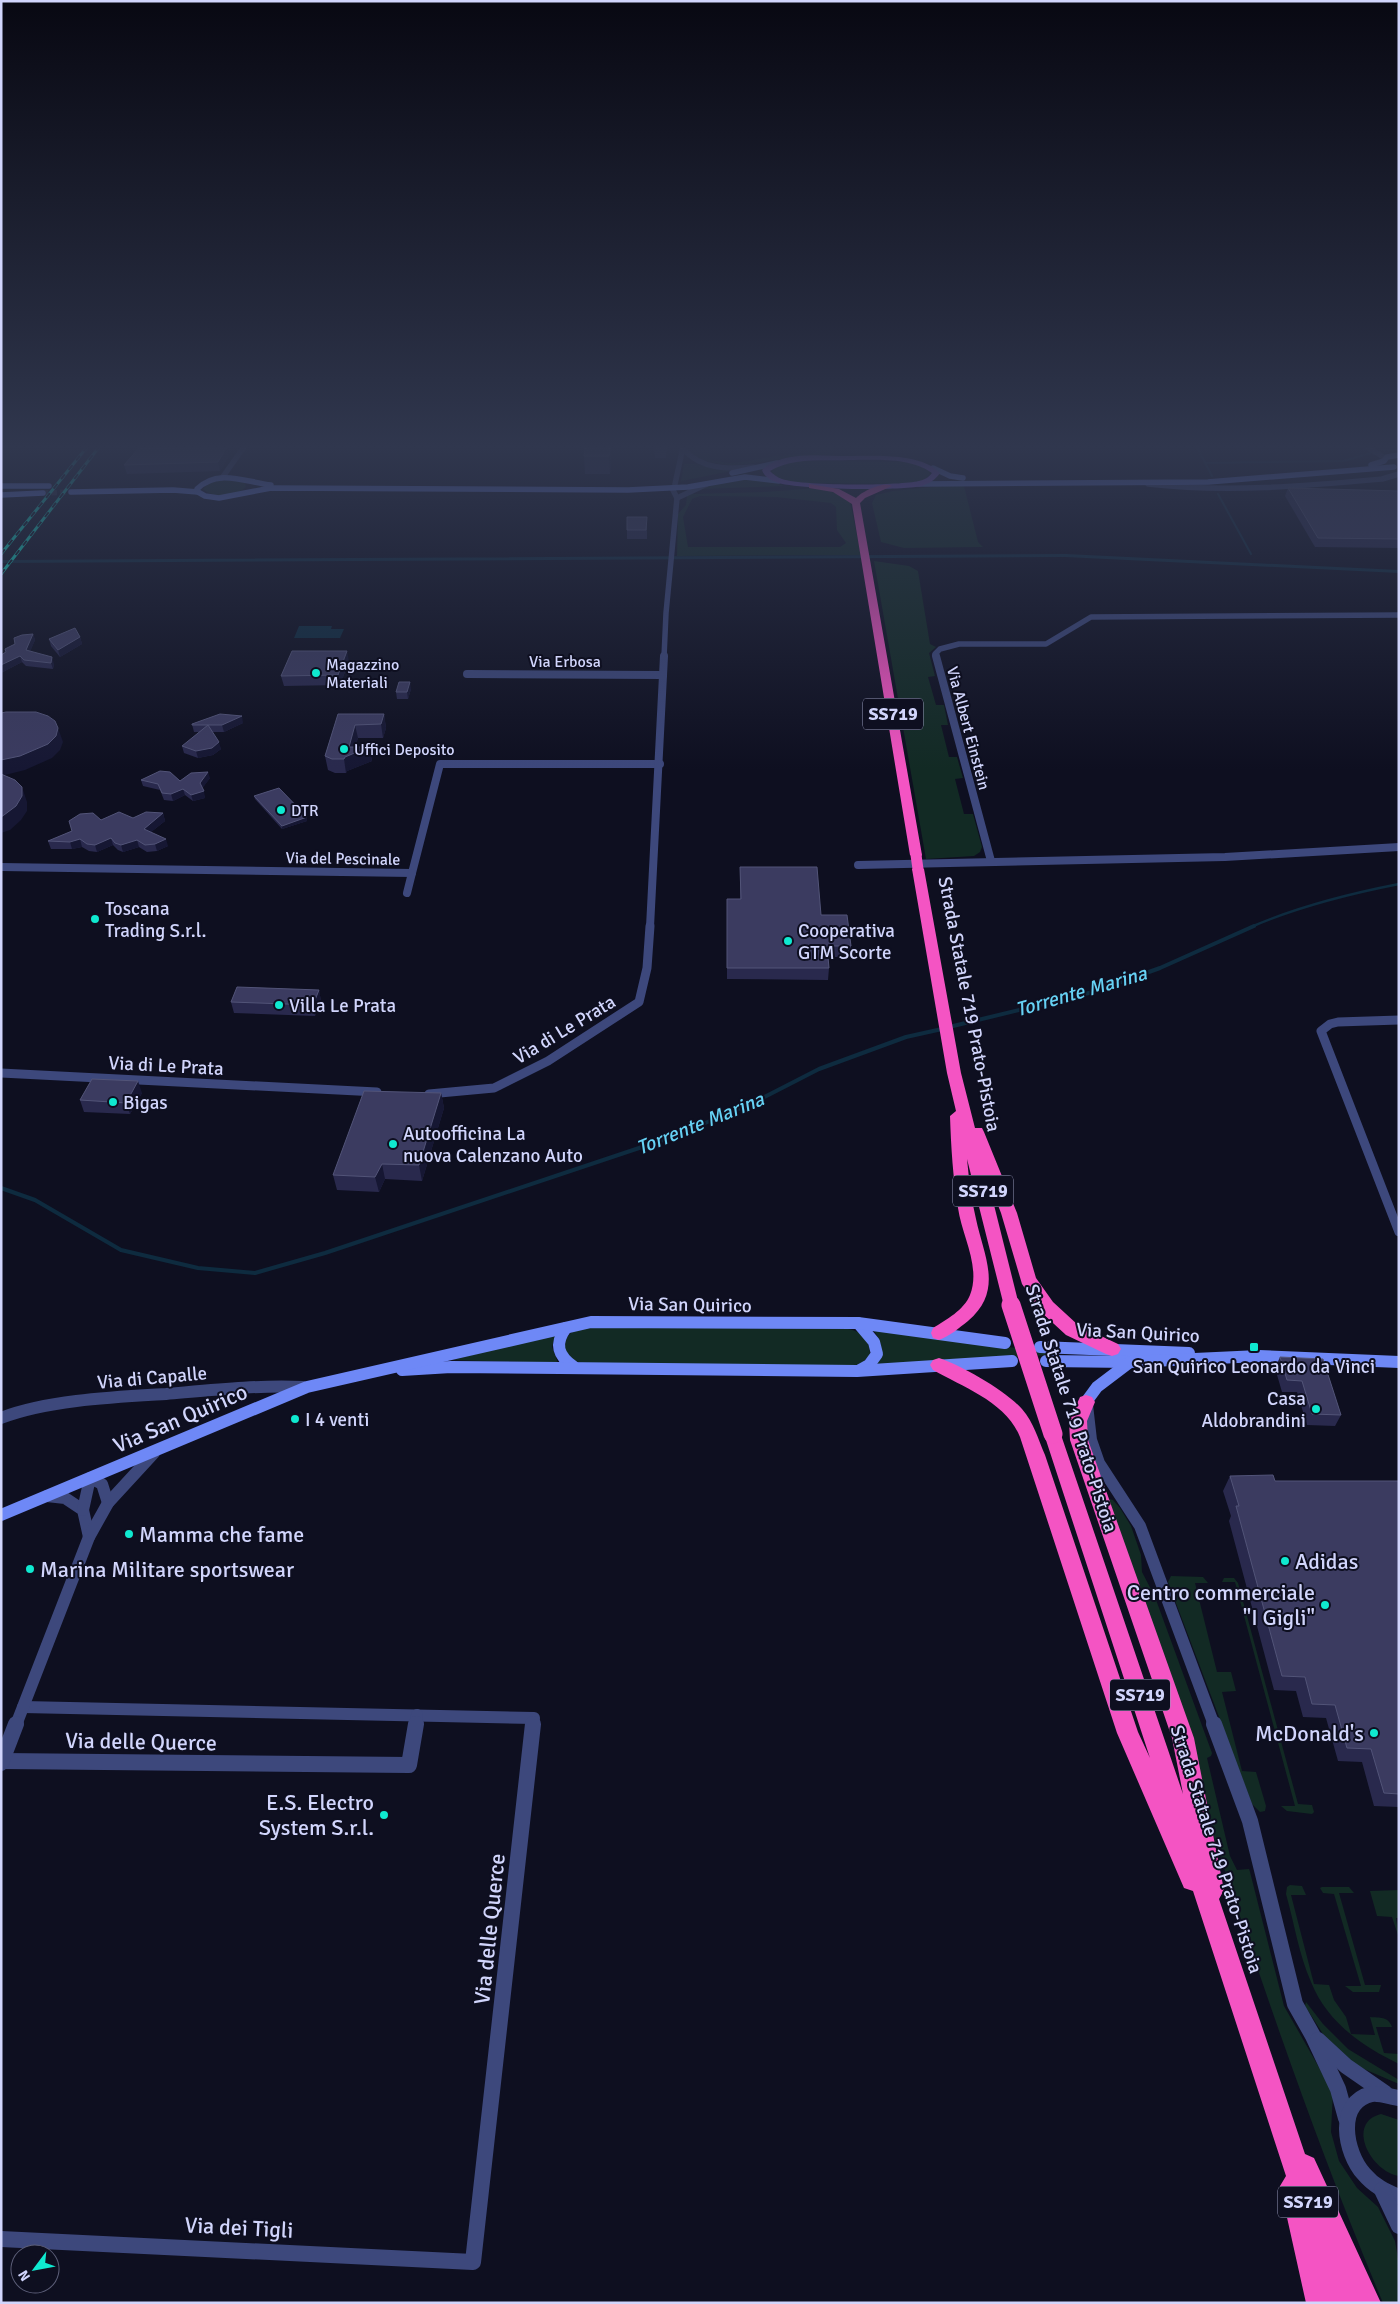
<svg xmlns="http://www.w3.org/2000/svg" width="1400" height="2304" font-family="Signika,sans-serif">
<rect width="100%" height="100%" fill="#0e0f20"/>
<g fill="#122a24" fill-rule="evenodd">
<path d="M690,447h20v13l19,3 20,-2 26,-5 39,-3 7,-6h13l-4,7c-13,5 -28,2 -42,4 -39,4 -57,15 -96,-3z"/>
<path d="M796,461l108,1 14,2 10,6 2,4 -7,7 -17,3 -93,-1h-17l-17,-4 -7,-6 1,-5z"/>
<path d="M684,464h10l38,7 -51,10z"/>
<path d="M230,479l15,4 1,4c-9,9 -33,12 -43,2 6,-8 18,-9 27,-10z"/>
<path d="M745,479l24,2 15,5 -82,3 13,-5z"/>
<path d="M952,485l12,1 14,56 5,5 -79,1 -23,-6 -9,-39 4,-8 17,-4z"/>
<path d="M817,488l23,6 10,8 11,53 -184,1 1,-42 8,-9 1,-9 5,-2 73,-2zM700,496l76,1 55,6 5,4 1,23 9,13 -6,4h-152l-5,-30 9,-18z"/>
<path d="M874,561l35,5 9,5 12,73 6,3 -7,6 6,23 -7,1 8,28h8l4,20h-7l8,32h8l6,21 -8,1 9,35h9l9,33 -2,5 -6,4 -48,3z"/>
<path d="M583,1327l265,2c15,3 22,10 22,26l-8,8 -8,3 -272,-3 -7,-2 -10,-9c0,-18 3,-18 18,-25z"/>
<path d="M873,1330l176,22v3l-174,11c7,-15 9,-23 -2,-36z"/>
<path d="M556,1333l-4,14 6,16 -105,-3z"/>
<path d="M1109,1499l4,1 7,8 11,18 10,29 1,17 13,25 57,156 -1,3 -4,2 23,98 7,14 12,-1 1,3 34,134 49,86 -2,40 8,29 18,27 21,19 17,34 4,23v39h-16c-109,-260 -190,-532 -275,-800z"/>
<path d="M1171,1576l32,1 5,6h-13l22,89h14l5,19 -14,1 20,79 14,1 10,34 -1,5 -5,1 -8,-8 -84,-222z"/>
<path d="M1224,1578h10l4,5 60,221 14,1 2,7 -2,2 -25,-3 -6,-5h14l-60,-224h-13z"/>
<path d="M1290,1885l12,1 4,9h-15l23,89 15,1 5,15 12,17 5,17 24,1 -5,-18c10,1 18,-1 22,10h-16l8,26 15,1v10c-37,-18 -72,-42 -88,-82 -12,-27 -17,-60 -25,-88l1,-7z"/>
<path d="M1322,1887h27l5,6h-15l26,92h16l-2,7h-26l-8,-6h16l-27,-92 -11,-1 -3,-5z"/>
<path d="M1399,1890v28h-3l3,20 -7,-21 -15,-1 -7,-25z"/>
<path d="M1306,2002l17,22 25,25 51,31v4l-42,-18 -34,-32 -18,-28z"/>
<path d="M1381,2114l18,6v56c-28,-4 -54,-53 -18,-62z"/>
</g>
<g fill="#0e2b3f">
<path d="M1066,554l333,16v3l-334,-16 -1064,6v-3z"/>
<path d="M299,626h33l-1,3h13l-4,9h-46z"/>
</g>
<g fill="none" stroke-linecap="round" stroke-linejoin="round">
<g stroke="#0e2b3f" stroke-width="2">
<path d="M1197,447l15,29"/>
<path d="M1382,450h17"/>
<path d="M1205,463l139,-2 27,-8"/>
<path d="M1218,494l33,60"/>
</g>
<path stroke="#0e2b3f" stroke-width="2.5" d="M1251,927c48,-21 97,-33 148,-43"/>
<g stroke="#0e2b3f" stroke-width="4">
<path d="M949,1027l144,-35 67,-24 94,-42"/>
<path d="M1,1188l34,12 86,50 77,18 57,5 70,-20 341,-114 83,-34 70,-36 87,-32 36,-8"/>
</g>
<path stroke="#2b2d41" stroke-width="5.5" stroke-dasharray="5.5 3" stroke-linecap="butt" d="M43,493l28,-1"/>
<g stroke="#3d487c" stroke-width="5.5">
<path d="M1367,447l18,11"/>
<path d="M683,449c19,21 45,20 71,18"/>
<path d="M222,478l22,-31"/>
<path d="M675,484l8,-37"/>
<path d="M1148,484c79,9 156,2 234,-5l17,-5"/>
<path d="M677,498l30,-14"/>
<path d="M664,657l2,-44 11,-115 -5,-10"/>
<path d="M936,657l-1,-3 5,-5 19,-5h87l45,-27 308,-2"/>
</g>
<g stroke="#3d487c" stroke-width="8">
<path d="M936,656l55,205"/>
<path d="M467,674l196,1"/>
<path d="M858,865l367,-8 174,-10"/>
<path d="M1,867l411,6 28,-109h220"/>
<path d="M407,893l5,-20"/>
<path d="M650,927l14,-271"/>
</g>
<g stroke="#3d487c" stroke-width="9">
<path d="M1399,1020l-61,2 -8,2 -9,7 78,201"/>
<path d="M1,1073l376,19"/>
<path d="M429,1094l65,-6 54,-27 91,-59 8,-34 3,-42"/>
</g>
<g stroke="#3d487c" stroke-width="12">
<path d="M1087,1405l4,35 8,23 41,63 74,199"/>
<path d="M1,1418c46,-18 115,-21 165,-24 46,-4 91,-9 137,-7"/>
<path d="M47,1496l18,2 18,12 6,27"/>
<path d="M83,1510l7,-32 12,6 6,19"/>
<path d="M23,1707l511,11 -1,7"/>
<path d="M16,1725l73,-188 19,-34 46,-50"/>
<path d="M415,1725l2,-10"/>
</g>
<g stroke="#3d487c" stroke-width="16">
<path d="M1214,1724l36,97 45,183 18,32 25,53 8,29"/>
<path d="M2,1761l407,4 7,-41"/>
<path d="M1,1763l15,-39"/>
<path d="M1318,2040l28,26 39,27"/>
<path d="M1399,2098c-8,-1 -19,-5 -27,-4 -37,8 -27,59 -8,80 10,12 21,17 35,23"/>
<path d="M1382,2190l17,36"/>
<path d="M1,2239l472,23 60,-538"/>
</g>
<g stroke="#6e88f6" stroke-width="5.5">
<path d="M1371,465l13,-4 3,-4 12,-2"/>
<path d="M933,468l17,8 13,2"/>
<path d="M732,473l45,-10"/>
<path d="M919,484l289,-2 186,-15"/>
<path d="M1,486h48"/>
<path d="M71,492l102,-2 25,2 7,4 14,2 52,-10 357,2 60,-3 57,-10 34,4"/>
<path d="M198,492l-1,-3c21,-21 48,-7 74,-4"/>
<path d="M1,495l42,-2"/>
</g>
<g stroke="#6e88f6" stroke-width="12">
<path d="M858,1323l16,19 3,12 -8,11 -9,5"/>
<path d="M566,1328c-12,16 -8,28 8,39"/>
<path d="M1040,1347l149,6"/>
<path d="M1046,1361l84,1 129,-6 140,6"/>
<path d="M402,1370l49,-3 406,4 155,-10"/>
<path d="M1086,1402l11,-15 33,-25"/>
<path d="M1,1515l306,-128 284,-65 267,1 147,20"/>
</g>
<path fill="#9c5ff5" fill-rule="evenodd" d="M849,456c26,0 72,-3 91,17 -5,7 -10,10 -18,13 -21,5 -128,4 -146,-4 -6,-2 -12,-6 -14,-12 21,-20 60,-14 87,-14zM849,460c25,0 61,-3 83,13 -4,5 -8,7 -13,8 -21,5 -117,5 -137,-2 -4,-1 -9,-5 -12,-8 22,-14 53,-10 79,-11z"/>
<g fill="#f454c3" fill-rule="evenodd">
<path d="M809,484l30,5 17,9c6,-7 28,-17 36,-12l-27,12 -5,5 62,352 -2,3 -4,1 -6,-4 -58,-351 -19,-12 -24,-4z"/>
<path d="M918,865l6,4 37,204 14,55h7l2,4 33,81 19,65 17,24 25,23 40,19 3,5 -3,5 -6,2 -6,-2 -40,-19 -25,-23 -19,-28 -21,-71 -14,-36 32,128 -2,5 -6,1 -6,-1 -38,-151c2,20 4,40 9,60 8,38 28,71 -8,102 -9,7 -18,15 -29,19l-6,-2 -2,-5 2,-5c13,-8 31,-18 37,-33 11,-28 -8,-59 -12,-87 -5,-30 -7,-61 -8,-92l6,-5 -9,-38 -35,-204z"/>
<path d="M939,1358c24,8 67,33 83,51 12,14 16,30 23,46l93,277 12,26 -106,-324 3,-5 6,-2 6,2 124,365 -11,-56 -102,-298 -1,-19 11,-24 6,-2 6,2 3,5 -8,19 1,19 106,298 30,152 -5,9 86,255 9,4 67,145h-75l-26,-117 6,-10 -93,-285 -9,-3 -67,-155 -97,-296c-14,-35 -57,-50 -87,-67l-3,-5 3,-5z"/>
</g>
<g stroke="#0fe9d0" stroke-width="3">
<g id="rail">
<path d="M1,554l86,-107"/>
<path d="M1,574l98,-127"/>
</g>
</g>
<use href="#rail" stroke="#0e0f20" stroke-width="2" stroke-dasharray="6" stroke-linecap="butt"/>
<path stroke="#f454c3" stroke-width="11" d="M916,855l2,14"/>
<path stroke="#f454c3" stroke-width="19" d="M1011,1305l42,129"/>
</g>
<g fill="#29294d">
<path d="M611,447v15l-1,12h-25l-1,-18z"/>
<path d="M654,447h13l-1,11h-11z"/>
<path d="M229,456l-9,15 -93,3 -3,-9z"/>
<path d="M1288,488l111,3v57l-84,-1 -30,-51z"/>
<path d="M647,526v13h-20v-9z"/>
<path d="M33,634l2,6 -5,11 24,13 -1,5 -27,-3 -4,-4 -21,11v-18l5,-3 9,-8z"/>
<path d="M80,637l2,7 -22,13 -9,-11 -2,-7z"/>
<path d="M349,661l-9,24 -56,1 -3,-10z"/>
<path d="M411,689l-3,10h-11l-1,-7z"/>
<path d="M338,714h46l2,14 -3,10h-25l-3,9h14l3,14 -25,10 -1,2h-11l-7,-3 -3,-14z"/>
<path d="M243,723l-19,9h-12l9,17 -8,6 -15,3 -14,-5 -2,-7 18,-14h-6l-2,-8z"/>
<path d="M210,778l-8,10 3,10 -12,3 -8,-6 -12,6 -9,-1 -4,-10 -17,-4 -2,-6 39,1z"/>
<path d="M254,796l53,21v4l-25,8 -27,-30z"/>
<path d="M163,813l2,8 -14,11 17,14 -11,5 -10,1 -8,-5 -16,5 -5,-2 -5,-5 -16,7 -8,-1 -7,-4 -10,2h-21l-3,-8 53,-21 32,-2z"/>
<path d="M740,867l81,48 30,31 -1,11h-22l1,11 -1,12 -101,-1v-80h13z"/>
<path d="M319,990l2,11 -6,15 -81,-3 -3,-11z"/>
<path d="M142,1093l-12,21 -46,-2 -4,-12z"/>
<path d="M441,1093l3,15 -22,73 -37,-2 -6,13 -42,-2 -4,-15z"/>
<path d="M1280,1357l61,58 -6,11 -28,-1 -10,-33h-15l-7,-24z"/>
<path d="M1230,1476l45,5h124v329l-1,-3 -24,-1 -12,-44 -24,-1 -12,-43 -23,-1 -7,-26 -22,-1 -45,-169 2,-5 -8,-25z"/>
</g>
<g fill="#161733">
<path d="M227,447l2,9 -9,15 -2,-9z"/>
<path d="M611,447v15l-1,12 -1,-18z"/>
<path d="M33,634l2,6 -7,17 -2,-7z"/>
<path d="M80,637l2,7 -22,13 -2,-7z"/>
<path d="M347,651l2,10 -9,24 -2,-10z"/>
<path d="M20,656l2,6 -21,11v-8z"/>
<path d="M52,657l2,7 -1,5 -2,-6z"/>
<path d="M410,682l1,7 -3,10 -1,-7z"/>
<path d="M384,714l2,14 -3,10 -2,-14z"/>
<path d="M242,716l1,7 -19,9 -2,-7z"/>
<path d="M355,725l3,13 -5,15 16,-6 3,14 -25,10 -1,2 -2,-14 5,-12z"/>
<path d="M58,728l5,14 -3,8 -8,8 -27,12 -24,6v-16z"/>
<path d="M219,742l2,7 -8,6 -15,3 -2,-7z"/>
<path d="M208,772l2,6 -8,11 -2,-6z"/>
<path d="M22,787l5,15v9l-6,9 -11,10 -9,3v-16z"/>
<path d="M183,789l2,6 -12,6 -2,-7z"/>
<path d="M204,791l1,7 -12,3 -2,-6z"/>
<path d="M163,813l2,8 -19,15 -2,-7z"/>
<path d="M307,817v4l-25,8v-3z"/>
<path d="M111,838l2,7 -16,7 -2,-7z"/>
<path d="M80,839l2,8 -10,2 -2,-7z"/>
<path d="M166,839l2,7 -11,5 -2,-7z"/>
<path d="M137,840l2,7 -16,5 -2,-7z"/>
<path d="M319,990l2,11 -6,15 -2,-11z"/>
<path d="M138,1081l4,12 -12,21 -4,-11z"/>
<path d="M441,1093l3,15 -22,73 -3,-16z"/>
<path d="M382,1164l3,15 -6,13 -4,-15z"/>
</g>
<g fill="#3b3b60" stroke="#525478">
<path d="M227,447l-9,15 -94,3 15,-17z"/>
<path d="M585,447h25l-1,9h-25z"/>
<path d="M1288,488l111,3v48l-81,-1z"/>
<path d="M627,517h20l-1,13h-19z"/>
<path d="M75,628l5,9 -22,13 -9,-11z"/>
<path d="M33,634l-7,16 26,7 -1,6 -27,-3 -4,-4 -19,9v-10l5,-3 -1,-3 10,-5 -1,-6 8,-3z"/>
<path d="M292,651h55l-9,24 -57,1z"/>
<path d="M399,682h11l-3,10h-11z"/>
<path d="M6,712h30l12,4 7,5 3,7 -2,8 -8,8 -28,12 -19,4v-47z"/>
<path d="M220,714l22,2 -20,9h-30v-1z"/>
<path d="M338,714h46l-3,10 -26,1 -6,22h20l-24,10 -1,2h-12l-7,-3z"/>
<path d="M208,725l11,17 -7,6 -16,3 -14,-5z"/>
<path d="M160,771l10,1 10,9 11,-8 17,-1 -8,11 4,8 -13,4 -8,-6 -12,5 -9,-1 -4,-9 -17,-4z"/>
<path d="M1,774l14,6 7,7v9l-6,10 -12,9 -3,2z"/>
<path d="M279,788l28,29 -25,9 -28,-30z"/>
<path d="M119,812l14,6 13,-6 17,1 -19,16 22,10 -11,5 -10,1 -8,-5 -16,5 -6,-2 -4,-5 -16,7 -8,-1 -7,-5 -10,3 -22,-1 24,-10 -3,-10 11,-7 13,-1 8,7z"/>
<path d="M740,867h77l4,48h26l4,31h-24l2,22h-102v-69h14z"/>
<path d="M237,987l82,3 -6,15 -82,-3z"/>
<path d="M92,1079l46,2 -12,22 -46,-3z"/>
<path d="M364,1091l77,2 -22,72 -37,-1 -7,13 -42,-2z"/>
<path d="M1280,1357l43,2 18,56 -29,-1 -10,-33 -15,-1z"/>
<path d="M1273,1475l2,6h124v313l-15,-1 -13,-44 -24,-1 -12,-43 -23,-1 -7,-27 -23,-1 -46,-170h3l-9,-30z"/>
</g>
<linearGradient id="sky" x2="0" y2="1"><stop stop-color="#080812"/><stop offset="0.58" stop-color="#30374e"/><stop offset="1" stop-color="#30374e" stop-opacity="0"/></linearGradient>
<rect width="1400" height="770" fill="url(#sky)"/>
<g fill="#0fe9d0" stroke="#0e0f20" stroke-width="2">
<circle cx="316" cy="673" r="5"/>
<circle cx="344" cy="749" r="5"/>
<circle cx="281" cy="810" r="5"/>
<circle cx="95" cy="919" r="5"/>
<circle cx="788" cy="941" r="5"/>
<circle cx="279" cy="1005" r="5"/>
<circle cx="113" cy="1102" r="5"/>
<circle cx="393" cy="1144" r="5"/>
<rect x="1249" y="1342" width="10" height="10" rx="2.5"/>
<circle cx="1316" cy="1409" r="5"/>
<circle cx="295" cy="1419" r="5"/>
<circle cx="129" cy="1534" r="5"/>
<circle cx="1285" cy="1561" r="5"/>
<circle cx="30" cy="1569" r="5"/>
<circle cx="1325" cy="1605" r="5"/>
<circle cx="1374" cy="1733" r="5"/>
<circle cx="384" cy="1815" r="5"/>
</g>
<g text-anchor="middle" stroke-width="4" stroke-linejoin="round" paint-order="stroke">
<g font-size="16" fill="#d1d5fc" stroke="#0e0f20">
<text x="565" y="667">Via Erbosa</text>
<text transform="translate(969 728) rotate(75)" y="6">Via Albert Einstein</text>
<text transform="translate(343 858) rotate(1)" y="6">Via del Pescinale</text>
</g>
<g font-size="16" fill="#d1d5fc" stroke="#0e0f20" text-anchor="start">
<text x="326" y="670">Magazzino<tspan x="326" dy="18">Materiali</tspan></text>
<text x="354" y="755">Uffici Deposito</text>
<text x="291" y="816">DTR</text>
</g>
<g fill="#0e0f20" stroke="#969aba" stroke-width="1">
<rect x="863" y="698.5" width="60" height="31" rx="4"/>
<rect x="953" y="1175.5" width="60" height="31" rx="4"/>
<rect x="1110" y="1679.5" width="60" height="31" rx="4"/>
<rect x="1278" y="2186.5" width="60" height="31" rx="4"/>
</g>
<g font-size="18" font-weight="bold" fill="#d1d5fc">
<text x="893" y="720">SS719</text>
<text x="983" y="1197">SS719</text>
<text x="1140" y="1701">SS719</text>
<text x="1308" y="2208">SS719</text>
</g>
<g font-size="19" fill="#d1d5fc" stroke="#0e0f20" text-anchor="start">
<text x="105" y="915">Toscana<tspan x="105" dy="22">Trading S.r.l.</tspan></text>
<text x="798" y="937">Cooperativa<tspan x="798" dy="22">GTM Scorte</tspan></text>
<text x="289" y="1012">Villa Le Prata</text>
<text x="123" y="1109">Bigas</text>
<text x="403" y="1140">Autoofficina La<tspan x="403" dy="22">nuova Calenzano Auto</tspan></text>
<text x="1254" y="1373" text-anchor="middle">San Quirico Leonardo da Vinci</text>
<text x="1306" y="1405" text-anchor="end">Casa<tspan x="1306" dy="22">Aldobrandini</tspan></text>
<text x="305" y="1426">I 4 venti</text>
</g>
<g font-size="19" fill="#d1d5fc" stroke="#0e0f20">
<text transform="translate(970 1004) rotate(79)" y="7">Strada Statale 719 Prato-Pistoia</text>
<text transform="translate(564 1029) rotate(-31)" y="7">Via di Le Prata</text>
<text transform="translate(166 1065) rotate(3)" y="7">Via di Le Prata</text>
<text transform="translate(690 1304) rotate(1)" y="7">Via San Quirico</text>
<text transform="translate(1138 1332) rotate(3)" y="7">Via San Quirico</text>
<text transform="translate(152 1377) rotate(-5)" y="7">Via di Capalle</text>
<text transform="translate(1072 1408) rotate(72)" y="7">Strada Statale 719 Prato-Pistoia</text>
<text transform="translate(1217 1849) rotate(72)" y="7">Strada Statale 719 Prato-Pistoia</text>
</g>
<g font-size="20" font-style="italic" fill="#66d2f5" stroke="#0e0f20">
<text transform="translate(1081 991) rotate(-16)" y="7">Torrente Marina</text>
<text transform="translate(700 1123) rotate(-22)" y="7">Torrente Marina</text>
</g>
<g font-size="22" fill="#d1d5fc" stroke="#0e0f20">
<text transform="translate(180 1418) rotate(-23)" y="8">Via San Quirico</text>
<text transform="translate(141 1741) rotate(1)" y="8">Via delle Querce</text>
<text transform="translate(489 1929) rotate(-84)" y="8">Via delle Querce</text>
<text transform="translate(239 2227) rotate(3)" y="8">Via dei Tigli</text>
</g>
<g font-size="22" fill="#d1d5fc" stroke="#0e0f20" text-anchor="start">
<text x="139" y="1542">Mamma che fame</text>
<text x="1295" y="1569">Adidas</text>
<text x="40" y="1577">Marina Militare sportswear</text>
<text x="1315" y="1600" text-anchor="end">Centro commerciale<tspan x="1315" dy="25">"I Gigli"</tspan></text>
<text x="1364" y="1741" text-anchor="end">McDonald's</text>
<text x="374" y="1810" text-anchor="end">E.S. Electro<tspan x="374" dy="25">System S.r.l.</tspan></text>
</g>
</g>
<rect width="1400" height="2304" fill="none" stroke="#d1d5fc" stroke-width="5"/>
<g transform="translate(35 2269) rotate(238)"><circle r="24" fill="#0e0f20" stroke="#5c5e78"/>
<path d="M0-4L9 19L0 12L-9 19Z" fill="#0fe9d0"/>
<text y="-8" font-size="14" font-weight="bold" text-anchor="middle" fill="#d1d5fc">N</text>
</g>
</svg>
